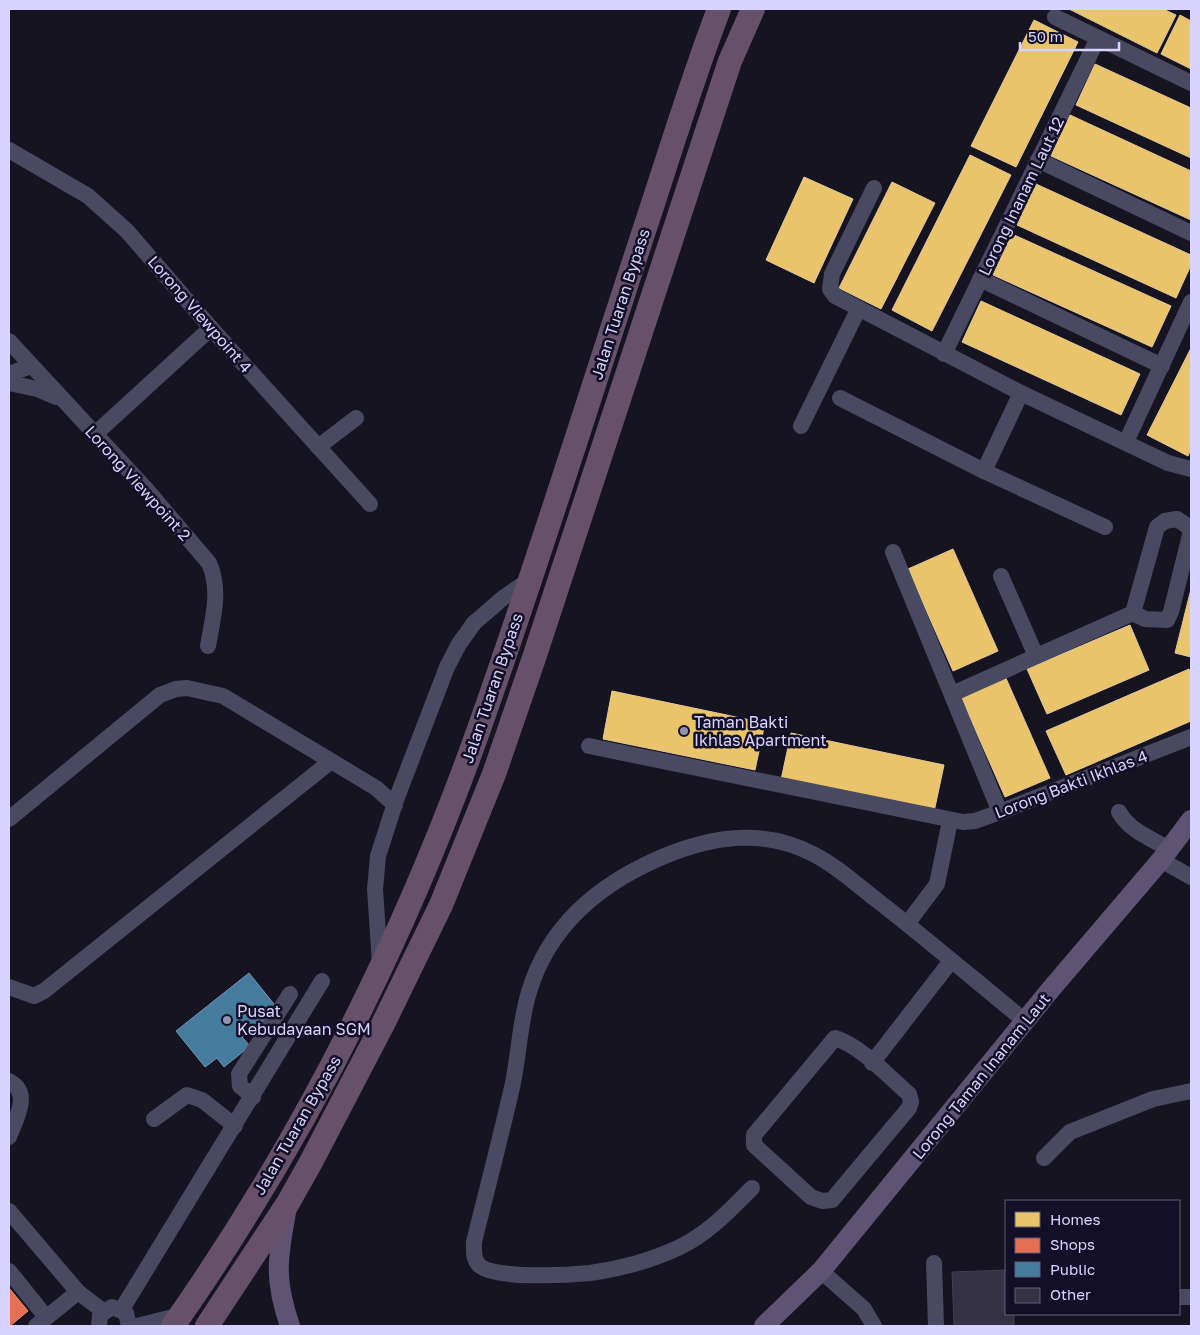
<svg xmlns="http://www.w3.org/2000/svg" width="1200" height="1335" font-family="'Golos Text',sans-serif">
<rect width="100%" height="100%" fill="#161421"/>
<g fill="#e9c46a" stroke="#e4c997">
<path d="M1069,9h94l13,6 -19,38z"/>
<path d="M1180,15l11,6v48l-30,-15z"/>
<path d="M1034,20l44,22 -62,125 -45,-21z"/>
<path d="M1095,64l96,44v50l-115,-53z"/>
<path d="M1070,115l121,56v49l-140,-64z"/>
<path d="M970,155l41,20 -79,156 -40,-21z"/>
<path d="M804,177l49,22 -39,84 -48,-23z"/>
<path d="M892,182l43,21 -54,106 -42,-21z"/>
<path d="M1036,184l155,71v10l-15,33 -159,-73z"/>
<path d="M1012,234l159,72 -19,41 -159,-72z"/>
<path d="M981,301l159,73 -19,41 -159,-73z"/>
<path d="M1191,348v101l-3,7 -41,-21z"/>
<path d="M953,549l45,102 -45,20 -45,-102z"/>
<path d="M1191,589v68l-16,-4z"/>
<path d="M1130,625l19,45 -102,44 -20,-45z"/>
<path d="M1189,669l2,5v47l-125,54 -20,-44z"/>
<path d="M1005,676l45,102 -45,19 -45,-102z"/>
<path d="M612,691l153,32 -10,47 -152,-31z"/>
<path d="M791,733l153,32 -10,47 -153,-32z"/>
</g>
<path fill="#e76f51" stroke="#e38d85" d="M9,1288l19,23 -18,15h-1z"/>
<path fill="#457b9d" stroke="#7196ba" d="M249,973l29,36 -36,28 8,9 -26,21 -7,-9 -12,9 -29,-36z"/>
<path fill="#343243" stroke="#433f54" d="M1006,1270v44h8v12h-60l-2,-54z"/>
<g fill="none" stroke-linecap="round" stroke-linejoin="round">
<g stroke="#4a4962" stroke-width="16">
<path d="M1055,17l136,66"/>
<path d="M9,150l79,46 39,35 84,97 159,176"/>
<path d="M1038,160l153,73"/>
<path d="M874,188l-42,86 -2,15 5,7 186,97 147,70 23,6"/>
<path d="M980,279l182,87"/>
<path d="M9,341l137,148 63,74c12,27 4,54 -1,83"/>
<path d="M944,354l154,-316"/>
<path d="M9,374l22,-8"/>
<path d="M9,383l28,6 19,8"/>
<path d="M840,398l144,73 121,56"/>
<path d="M801,426l57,-116"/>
<path d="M94,435l117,-107"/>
<path d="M1126,442l65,-140"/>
<path d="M318,447l38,-29"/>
<path d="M984,471l37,-78"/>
<path d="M893,552l107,260"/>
<path d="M1001,576l35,80"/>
<path d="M952,694l181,-81 12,6 22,1 4,-8 20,-81 -5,-6 -9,-6 -12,2 -8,6 -24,86"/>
<path d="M589,746l374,76 12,-1 25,-9 191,-75"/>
<path d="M1119,812c11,19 31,26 50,37"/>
<path d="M9,819l151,-124 16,-6 11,-1 36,8 153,92 19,17"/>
<path d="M1161,860l30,17"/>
<path d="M907,924l30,-40 13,-63"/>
<path d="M380,964l-5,-75 3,-33 18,-56 51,-133 12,-23 15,-21 29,-25 26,-18"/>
<path d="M9,987l25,9 10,-5 286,-229"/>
<path d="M835,1038c26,8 54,39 74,56l2,8 -2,6 -77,92 -10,1 -11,-4 -57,-52v-10z"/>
<path d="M872,1063l79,-102"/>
<path d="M9,1081c23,12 7,37 0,56"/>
<path d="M253,1097l-13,-11 -1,-12 51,-80"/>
<path d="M154,1119l33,-24 15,5 33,26"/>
<path d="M1044,1158l26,-26 83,-33 38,-8"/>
<path d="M752,1188c-23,23 -44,46 -74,60 -26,12 -59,21 -88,25 -20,2 -100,7 -112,-9 -5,-6 -4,-14 -4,-22 13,-53 27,-106 39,-159 6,-30 7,-62 16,-91 21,-71 77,-113 143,-139 48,-18 94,-23 141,1 24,12 44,31 65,47 50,39 98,80 147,120"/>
<path d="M9,1211l69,81 25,19"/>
<path d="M934,1263l2,63"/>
<path d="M9,1271l37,46"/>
<path d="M821,1271l43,38 10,17"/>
<path d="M1179,1297h12"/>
<path d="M122,1309l200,-328"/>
<path d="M36,1326l42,-34"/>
<path d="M99,1326l1,-11 12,-8 14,6 3,13"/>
<path d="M137,1326l44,-11"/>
</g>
<g stroke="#5e5373" stroke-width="20">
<path d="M287,1207c-9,50 -14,70 3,119"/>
<path d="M764,1326l57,-55 230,-282 110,-129 30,-40"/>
</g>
<g stroke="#67516a" stroke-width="24">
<path d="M173,1326c129,-184 232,-388 307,-600 58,-163 109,-328 163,-492 25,-75 48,-152 76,-225"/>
<path d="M207,1326l81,-123 23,-41 72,-138 58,-119 53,-131 41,-119 195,-594 23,-52"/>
</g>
</g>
<g fill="#9591b1" stroke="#130f26" stroke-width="2">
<circle cx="684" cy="731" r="5"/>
<circle cx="227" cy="1020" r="5"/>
</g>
<g text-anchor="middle" stroke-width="5" stroke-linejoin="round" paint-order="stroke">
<g font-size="16" fill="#d9d4ff" stroke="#130f26">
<text transform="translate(1021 196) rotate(-64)" y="6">Lorong Inanam Laut 12</text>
<text transform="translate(620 304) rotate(-72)" y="6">Jalan Tuaran Bypass</text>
<text transform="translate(200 314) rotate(49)" y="6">Lorong Viewpoint 4</text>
<text transform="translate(138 483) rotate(48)" y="6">Lorong Viewpoint 2</text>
<text transform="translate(492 688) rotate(-71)" y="6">Jalan Tuaran Bypass</text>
<text transform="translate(1071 784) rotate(-21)" y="6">Lorong Bakti Ikhlas 4</text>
<text transform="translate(981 1076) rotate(-51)" y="6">Lorong Taman Inanam Laut</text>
<text transform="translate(297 1125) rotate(-60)" y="6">Jalan Tuaran Bypass</text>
</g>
<g font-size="16" fill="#d9d4ff" stroke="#130f26" text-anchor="start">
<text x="694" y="728">Taman Bakti<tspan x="694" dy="18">Ikhlas Apartment</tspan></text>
<text x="237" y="1017">Pusat<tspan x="237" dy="18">Kebudayaan SGM</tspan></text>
</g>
</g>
<rect width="1200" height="1335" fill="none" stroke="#d9d4ff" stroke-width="20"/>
<rect x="1005" y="1200" width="175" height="115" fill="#130f26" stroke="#625e7d"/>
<rect x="1015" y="1212" width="25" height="15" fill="#e9c46a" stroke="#625e7d"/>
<text x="1050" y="1225" font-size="15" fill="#d9d4ff">Homes</text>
<rect x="1015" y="1238" width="25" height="15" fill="#e76f51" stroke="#625e7d"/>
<text x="1050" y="1250" font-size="15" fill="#d9d4ff">Shops</text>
<rect x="1015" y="1262" width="25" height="15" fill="#457b9d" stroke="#625e7d"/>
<text x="1050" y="1275" font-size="15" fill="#d9d4ff">Public</text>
<rect x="1015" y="1288" width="25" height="15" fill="#343243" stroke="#625e7d"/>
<text x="1050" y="1300" font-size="15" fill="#d9d4ff">Other</text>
<path d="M1020 42v8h99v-8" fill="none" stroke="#d9d4ff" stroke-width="2.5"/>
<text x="1028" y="42" font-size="15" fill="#d9d4ff" stroke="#130f26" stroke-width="4" paint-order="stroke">50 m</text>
</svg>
